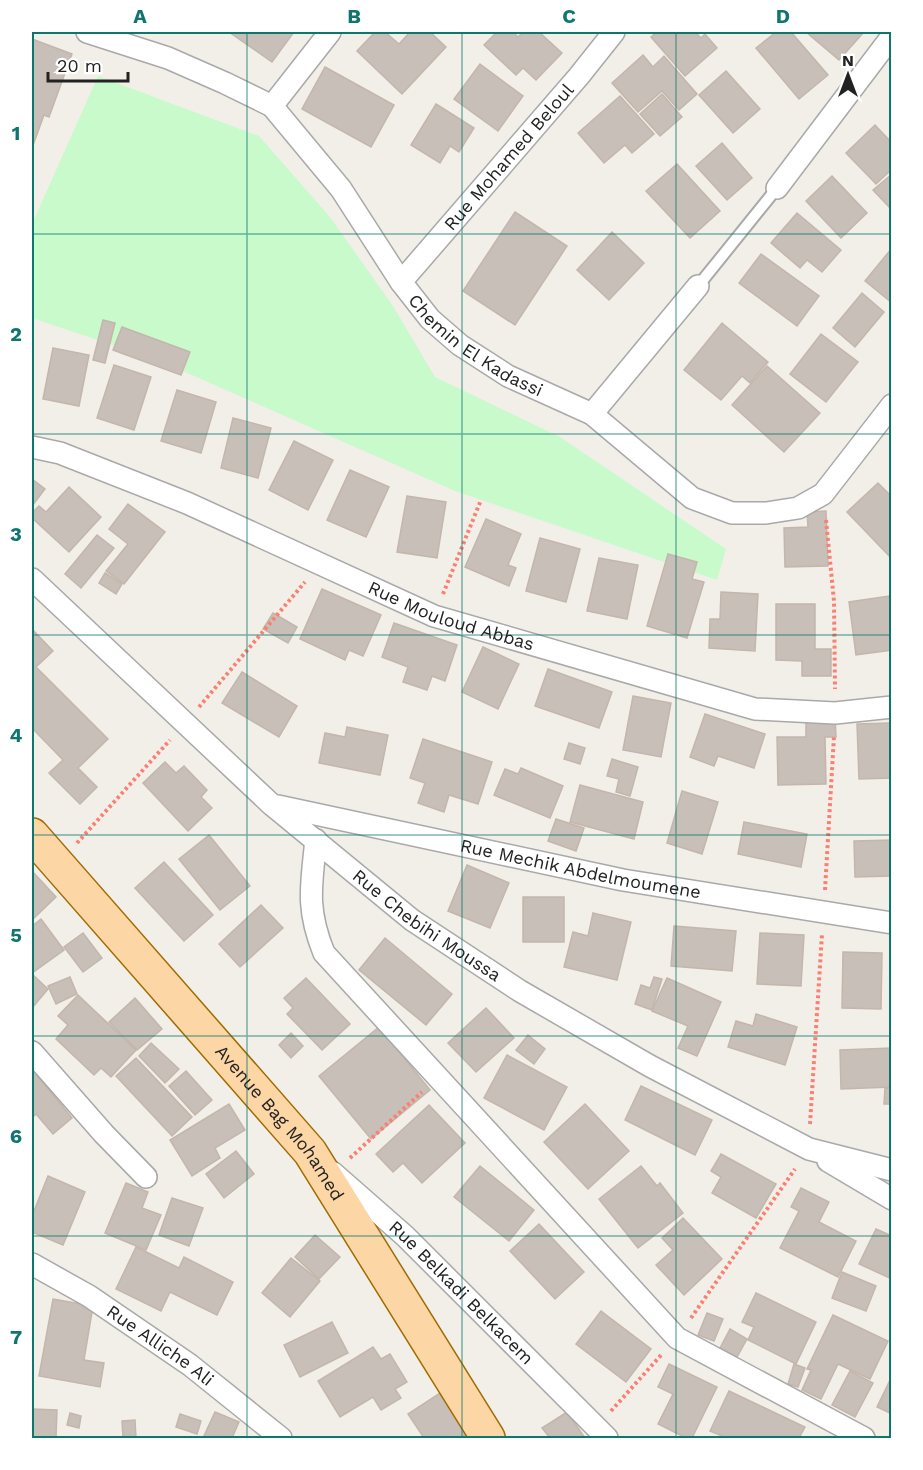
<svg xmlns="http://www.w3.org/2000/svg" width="923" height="1470" font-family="'Work Sans',sans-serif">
<rect width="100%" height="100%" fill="#f2efe9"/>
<path fill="#c8facc" d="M98,76l161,60 71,81 63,89 42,71 125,60 166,112 -9,31 -262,-89 -295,-130 -128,-43v-94z"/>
<g fill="#c7bfb8" stroke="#c4b6ab" stroke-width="1.5">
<path d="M229,32h65l-22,30z"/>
<path d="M375,32h10l14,12 11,-12h20l16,15 -44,47 -45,-43z"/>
<path d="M497,32h16l5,5 5,-5h16l23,21 -26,27 -13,-12 -7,7 -32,-30z"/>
<path d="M657,32h38l6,6 4,-4 12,14 -32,28 -34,-39z"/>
<path d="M776,32h15l37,43 -29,24 -43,-51z"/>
<path d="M806,32h58l-25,28z"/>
<path d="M32,39l40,15 -23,63 -5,-2 -12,33z"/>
<path d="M643,55l10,12 11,-11 33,38 -18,16 -17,-19 -24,21 -26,-29z"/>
<path d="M480,64l43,32 -25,35 -44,-32z"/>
<path d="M325,67l69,38 -23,42 -69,-38z"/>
<path d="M726,71l34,38 -27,24 -34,-38z"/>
<path d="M662,94l20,23 -22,19 -20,-22z"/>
<path d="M620,96l34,38 -22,19 -7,-8 -21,18 -26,-30z"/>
<path d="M436,104l38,24 -15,24 -9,-6 -10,17 -29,-18z"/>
<path d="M875,125l17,18v26l-16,15 -30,-31z"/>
<path d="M722,143l30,35 -25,22 -31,-34z"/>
<path d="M677,164l43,47 -30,27 -44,-47z"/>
<path d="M892,174v36l-19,-20z"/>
<path d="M832,176l35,37 -26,25 -35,-37z"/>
<path d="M515,212l52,34 -52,79 -52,-34z"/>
<path d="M797,213l44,37 -19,22 -15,-12 -7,8 -29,-25z"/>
<path d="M612,232l32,31 -35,37 -32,-30z"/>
<path d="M892,248v55l-27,-22z"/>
<path d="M761,254l58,42 -22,30 -58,-43z"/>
<path d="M862,293l22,19 -29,35 -22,-19z"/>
<path d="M103,320l12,3 -10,40 -12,-3z"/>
<path d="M722,323l46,39 -18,21 -8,-7 -21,24 -37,-30z"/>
<path d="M122,327l68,25 -9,23 -68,-25z"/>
<path d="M821,334l37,28 -32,40 -36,-28z"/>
<path d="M53,348l36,7 -10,51 -36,-7z"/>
<path d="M114,365l37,12 -17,53 -37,-12z"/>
<path d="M767,366l53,47 -36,39 -52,-47z"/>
<path d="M177,390l39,12 -15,51 -40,-12z"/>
<path d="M233,418l38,10 -13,50 -37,-10z"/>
<path d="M294,441l39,19 -25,50 -39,-20z"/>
<path d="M350,470l39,17 -23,50 -39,-17z"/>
<path d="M32,479l13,10 -13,17z"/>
<path d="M878,483l14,14v62l-45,-47z"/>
<path d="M69,487l32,30 -32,35 -37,-34v-5l7,-7 7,6z"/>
<path d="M407,496l39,6 -9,56 -40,-6z"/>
<path d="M128,504l37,28 -41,52 -18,-13 22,-27 -19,-15z"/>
<path d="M826,511l2,55 -43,1 -1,-39 24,-1 -1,-15z"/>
<path d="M486,519l35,15 -13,31 8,3 -7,18 -44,-19z"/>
<path d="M97,535l17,13 -33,40 -16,-14z"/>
<path d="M540,538l40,11 -14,53 -40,-11z"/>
<path d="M668,554l29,8 -5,17 12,3 -17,56 -40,-12z"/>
<path d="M599,558l39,7 -11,54 -40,-8z"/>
<path d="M105,573l17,11 -6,10 -17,-11z"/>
<path d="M322,589l59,26 -18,41 -14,-6 -4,10 -45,-21z"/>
<path d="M721,592l37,2 -3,57 -46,-3 1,-29h10z"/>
<path d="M889,596l3,20v34l-36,5 -7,-53z"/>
<path d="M776,604h39v45h16v27h-29v-15l-26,-1z"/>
<path d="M273,613l24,14 -9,16 -25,-14z"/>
<path d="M394,623l63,22 -12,36 -13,-5 -5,14 -24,-8 5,-15 -26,-10z"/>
<path d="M32,629l21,22 -17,16 72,72 -30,29 19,19 -17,17 -31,-31 14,-13 -31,-32z"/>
<path d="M483,647l36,17 -21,45 -36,-17z"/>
<path d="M548,669l64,23 -13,36 -64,-22z"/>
<path d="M242,672l55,34 -18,31 -57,-34z"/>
<path d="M633,696l38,7 -10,54 -38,-7z"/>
<path d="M705,714l60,20 -11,34 -36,-12 -4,10 -24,-9z"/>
<path d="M806,716h29l1,21h-11l1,47 -48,1 -1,-48h29z"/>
<path d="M892,723v55l-33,1 -2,-55z"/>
<path d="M347,727l41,8 -8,40 -61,-12 6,-30 20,4z"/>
<path d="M423,739l69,23 -14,42 -29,-9 -5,17 -26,-9 7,-20 -15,-5z"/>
<path d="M569,743l16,5 -5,16 -16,-5z"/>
<path d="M612,759l26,8 -8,29 -14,-4 3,-13 -12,-3z"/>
<path d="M165,762l11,11 8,-7 23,24 -6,7 11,11 -24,23 -45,-48z"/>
<path d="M521,768l42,18 -13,32 -56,-23 11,-26 13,5z"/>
<path d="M580,785l63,17 -9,37 -64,-17z"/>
<path d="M682,791l36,11 -16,52 -35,-11z"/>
<path d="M556,819l28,9 -8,23 -28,-10z"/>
<path d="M744,822l63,12 -6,33 -63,-13z"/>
<path d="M209,835l41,51 -30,24 -41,-51z"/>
<path d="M892,840v36l-37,1 -1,-36z"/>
<path d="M164,862l49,53 -29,26 -49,-53z"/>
<path d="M467,865l42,18 -19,45 -42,-17z"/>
<path d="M32,871l24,26 -23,22 -1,-2z"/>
<rect x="523" y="897" width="41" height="45"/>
<path d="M261,905l22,23 -43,39 -21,-23z"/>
<path d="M593,913l38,9 -14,58 -53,-13 9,-35 15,4z"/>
<path d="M41,919l23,31 -32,23v-47z"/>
<path d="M674,926l62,5 -4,40 -61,-5z"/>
<path d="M83,933l19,25 -19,14 -19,-25z"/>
<path d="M760,933l44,2 -3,51 -44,-2z"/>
<path d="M385,938l67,56 -26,31 -67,-55z"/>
<path d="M843,952l39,1 -1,56 -39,-1z"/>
<path d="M32,974l16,15 -15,18 -1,-1z"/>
<path d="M70,977l7,17 -21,10 -8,-18z"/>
<path d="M654,977l8,2 -10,31 -17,-6 6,-19 9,3z"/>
<path d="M306,978l44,46 -28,26 -35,-36 6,-6 -9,-10z"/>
<path d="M667,978l54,24 -24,54 -19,-8 10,-22 -36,-15z"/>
<path d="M78,995l58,55 -25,27 -10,-9 -7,7 -38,-36 12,-14 -10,-9z"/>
<path d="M135,998l27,31 -25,21 -28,-28z"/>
<path d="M486,1008l28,30 -38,34 -28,-29z"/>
<path d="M756,1014l41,13 -12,38 -57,-18 8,-26 17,5z"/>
<path d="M379,1027l51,63 -59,49 -52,-63z"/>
<path d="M291,1033l12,13 -12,12 -12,-13z"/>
<path d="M528,1035l17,14 -11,15 -18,-14z"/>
<path d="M151,1043l28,26 -14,14 -26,-27z"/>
<path d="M892,1048v39l-51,2 -1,-39z"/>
<path d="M507,1055l60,32 -23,43 -60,-32z"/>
<path d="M136,1058l56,59 -20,19 -56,-60z"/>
<path d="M32,1069l40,49 -19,16 -17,-20 -4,4z"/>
<path d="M186,1071l26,29 -17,15 -26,-29z"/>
<path d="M641,1086l71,34 -17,35 -70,-35z"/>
<path d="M885,1088h7v16h-8z"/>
<path d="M229,1104l16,26 -30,18 5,10 -28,18 -22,-36z"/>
<path d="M585,1104l44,47 -41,38 -44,-47z"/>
<path d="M429,1105l36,38 -43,40 -19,-20 -10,9 -17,-18z"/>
<path d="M236,1151l18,23 -30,24 -18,-24z"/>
<path d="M721,1154l55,30 -20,34 -44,-25 9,-16 -10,-6z"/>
<path d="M480,1166l54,44 -25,31 -55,-44z"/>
<path d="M641,1166l16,20 3,-3 23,30 -45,35 -39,-49z"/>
<path d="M48,1176l37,16 -22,53 -31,-13v-16z"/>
<path d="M126,1183l22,9 -6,16 19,7 -15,35 -41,-17z"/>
<path d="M801,1188l28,14 -10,20 37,19 -18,36 -58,-29 19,-37 -8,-4z"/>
<path d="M172,1198l31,10 -14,38 -30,-11z"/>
<path d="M683,1218l39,41 -38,36 -28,-30 17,-15 -11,-12z"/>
<path d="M539,1224l45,48 -29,27 -45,-48z"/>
<path d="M876,1229l16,7v43l-33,-15z"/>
<path d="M315,1235l25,22 -21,22 -24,-22z"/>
<path d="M136,1247l43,21 5,-11 49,25 -16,33 -47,-23 -9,19 -45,-22z"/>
<path d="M291,1258l29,23 -30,36 -28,-24z"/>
<path d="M842,1272l34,14 -10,25 -34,-13z"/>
<path d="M756,1293l60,29 -20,42 -48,-24 6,-13 -12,-5z"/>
<path d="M53,1299l40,7 -9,54 20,3 -4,24 -61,-11z"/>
<path d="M601,1311l50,38 -25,33 -50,-38z"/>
<path d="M707,1313l16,6 -9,22 -16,-6z"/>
<path d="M833,1315l55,26 -18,38 -32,-15 -17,35 -19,-9 9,-20 -4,-1z"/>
<path d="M332,1322l16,31 -48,24 -16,-32z"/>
<path d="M730,1329l17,10 -10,18 -17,-9z"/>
<path d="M373,1347l8,12 9,-5 17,28 -12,7 6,9 -20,12 -8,-13 -33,20 -22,-36z"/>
<path d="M669,1364l48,23 -25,51h-6l-28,-14 15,-30 -15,-7z"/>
<path d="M794,1364l11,4 -7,19 -10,-3z"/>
<path d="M850,1371l23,12 -18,34 -23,-12z"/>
<path d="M892,1376v38l-15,-7z"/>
<path d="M729,1391l76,36 -6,11h-72l-17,-7z"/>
<path d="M440,1393l27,41 -7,4h-36l-16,-24z"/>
<path d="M32,1409l25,1 -1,28h-24z"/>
<path d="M215,1412l24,10 -7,16h-29z"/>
<path d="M567,1412l18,26h-35l-8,-10z"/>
<path d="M70,1413l11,3 -2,12 -12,-3z"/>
<path d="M180,1414l21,7 -4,13 -21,-7z"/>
<path d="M135,1420l1,18h-13l-1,-17z"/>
</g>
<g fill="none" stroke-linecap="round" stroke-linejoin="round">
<g stroke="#a9a9a9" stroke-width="14">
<path id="service" d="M698,286l79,-98"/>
</g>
<g stroke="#a9a9a9" stroke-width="24">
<g id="minor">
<path id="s1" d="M87,32l81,26 57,25 47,23 69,83 60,93 29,37 30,26 48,31 84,38 100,84 40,15h34l32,-5 25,-14 69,-89"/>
<path d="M272,106l58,-74"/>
<path d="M777,188l115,-152"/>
<path id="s2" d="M401,282l178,-206 35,-44"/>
<path d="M592,414l106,-128"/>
<path id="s3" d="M32,447l28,6 127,50 247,113 321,93 80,4 57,-6"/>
<path id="s4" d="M32,579l240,226 140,115 108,71 130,75 159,83 83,21"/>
<path id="s5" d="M278,806l345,74 269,43"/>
<path d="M316,840c-5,46 -10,69 8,113l353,385 187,100"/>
<path d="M32,1052l72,82 42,43"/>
<path d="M828,1161l64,38"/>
<path id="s6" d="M332,1172l73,64 202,202"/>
<path id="s7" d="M32,1264l57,32 101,69 91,73"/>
</g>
</g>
<g stroke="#a06b00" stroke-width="36">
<g id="primary">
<path id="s8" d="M32,835l278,317 178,286"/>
</g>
</g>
<g stroke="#fa8072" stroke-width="4" stroke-dasharray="3 3" stroke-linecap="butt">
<path d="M826,520l8,81 1,88"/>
<path d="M443,594l38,-94"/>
<path d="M199,707l106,-125"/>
<path d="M77,843l93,-103"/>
<path d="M825,890l9,-154"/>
<path d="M810,1124l12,-190"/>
<path d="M350,1158l72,-66"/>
<path d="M691,1318l104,-149"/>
<path d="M611,1411l51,-57"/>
</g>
<use href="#service" stroke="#fff" stroke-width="10"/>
<use href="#minor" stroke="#fff" stroke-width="21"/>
<use href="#primary" stroke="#fcd6a4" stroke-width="33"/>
</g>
<path fill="none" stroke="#0f766e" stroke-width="1.5" stroke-opacity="0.55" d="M247,32v1406M462,32v1406M676,32v1406M32,234h860M32,434h860M32,635h860M32,835h860M32,1036h860M32,1236h860"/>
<g text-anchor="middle" stroke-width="4.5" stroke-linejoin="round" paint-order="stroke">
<g font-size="18" fill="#222" stroke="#fff">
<text dy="6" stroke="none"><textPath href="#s2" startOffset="165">Rue Mohamed Beloul</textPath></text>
<text dy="6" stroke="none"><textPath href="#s1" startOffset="518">Chemin El Kadassi</textPath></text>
<text dy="6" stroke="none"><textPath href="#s3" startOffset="453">Rue Mouloud Abbas</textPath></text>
<text dy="6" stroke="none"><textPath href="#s5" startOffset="309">Rue Mechik Abdelmoumene</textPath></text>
<text dy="6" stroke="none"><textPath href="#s4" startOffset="526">Rue Chebihi Moussa</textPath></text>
<text dy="6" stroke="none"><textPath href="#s8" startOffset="380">Avenue Bag Mohamed</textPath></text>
<text dy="6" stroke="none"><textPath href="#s6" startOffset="177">Rue Belkadi Belkacem</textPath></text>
<text dy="6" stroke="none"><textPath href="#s7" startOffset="152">Rue Alliche Ali</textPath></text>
</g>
</g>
<rect width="923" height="1470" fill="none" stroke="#ffffff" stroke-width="66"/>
<g transform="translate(848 75)" stroke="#ffffff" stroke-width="4.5" paint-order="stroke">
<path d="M0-4.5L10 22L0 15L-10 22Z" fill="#222222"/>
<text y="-9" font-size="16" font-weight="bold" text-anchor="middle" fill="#222222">N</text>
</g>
<path d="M48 72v9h80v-9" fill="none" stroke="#222222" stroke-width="3"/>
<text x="57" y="72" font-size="18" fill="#222222" stroke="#ffffff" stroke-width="4.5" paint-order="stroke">20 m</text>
<rect x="33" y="33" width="857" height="1404" fill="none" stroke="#0f766e" stroke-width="2"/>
<g font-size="20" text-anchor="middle" font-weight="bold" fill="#0f766e">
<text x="140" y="23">A</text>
<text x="354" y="23">B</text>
<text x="569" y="23">C</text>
<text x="783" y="23">D</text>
<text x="16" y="140">1</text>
<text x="16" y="341">2</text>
<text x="16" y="541">3</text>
<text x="16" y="742">4</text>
<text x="16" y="942">5</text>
<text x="16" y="1143">6</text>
<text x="16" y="1344">7</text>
</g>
</svg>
